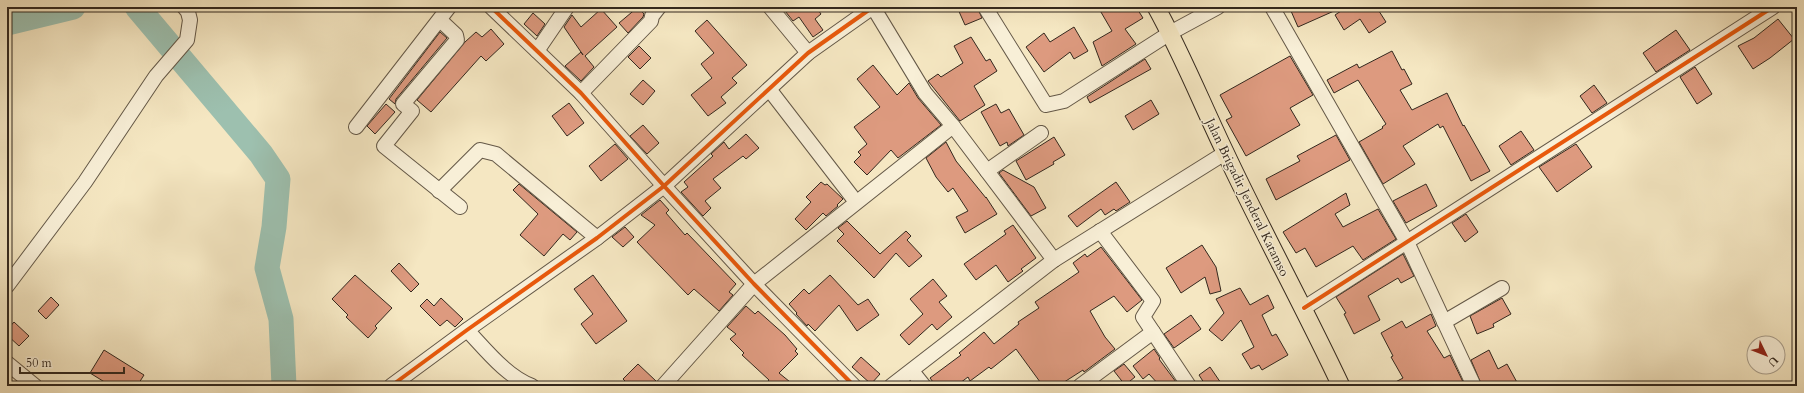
<svg xmlns="http://www.w3.org/2000/svg" width="1804" height="393" font-family="Cardo,serif">
<rect width="100%" height="100%" fill="#f5e7c2"/>
<filter id="stains"><feTurbulence type="fractalNoise" baseFrequency=".005" numOctaves="4"/><feColorMatrix values="0 0 0 0 .2 0 0 0 0 .09 0 0 0 0 .02 0 0 0 .5 -.17"/></filter>
<radialGradient id="worn" r=".72"><stop offset=".6" stop-color="#630" stop-opacity="0"/><stop offset="1" stop-color="#630" stop-opacity=".3"/></radialGradient>
<g fill="none" stroke-linecap="round" stroke-linejoin="round">
<g stroke="#9dc0af" stroke-width="25">
<path d="M137,7l124,147 17,25 -4,48 -7,41 14,51 3,67"/>
<path d="M7,23l66,-16"/>
</g>
</g>
<g fill="#dd9a7f" stroke="#33281e">
<path d="M638,7l6,7 -1,3 -15,16 -9,-10z"/>
<path d="M790,7h26l5,7 -6,5 8,11 -10,7 -14,-20 -6,4 -8,-10z"/>
<path d="M957,7h20l5,11 -17,7z"/>
<path d="M1098,7h38l7,11 -18,11 11,15 -34,22 -9,-24 19,-11z"/>
<path d="M1300,7h43l-45,20 -7,-16z"/>
<path d="M1347,7h33l-3,1 9,14 -17,11 -9,-14 -16,11 -9,-15z"/>
<path d="M601,9l16,18 -32,29 9,11 -13,14 -16,-15 16,-14 2,3 -19,-28 8,-12 9,12z"/>
<path d="M533,13l12,11 -8,12 -13,-12z"/>
<path d="M1778,19l16,20 -24,19 -17,11 -15,-23 16,-8z"/>
<path d="M707,20l40,45 -15,13 5,5 -16,14 5,6 -18,13 -17,-21 21,-17 -11,-14 13,-11 -19,-22z"/>
<path d="M1074,27l14,24 -14,8 -4,-7 -26,20 -18,-25 18,-14 6,9z"/>
<path d="M491,29l13,15 -18,17 -5,-5 -50,56 -14,-12 48,-58 11,-10 6,5z"/>
<path d="M1676,30l14,20 -34,22 -13,-19z"/>
<path d="M440,32l7,6 -51,61 -1,5 -6,-5z"/>
<path d="M971,37l15,24 4,-2 7,12 -23,15 11,19 -25,16 -32,-40 10,-7 3,3 22,-14 -9,-17z"/>
<path d="M639,46l12,12 -11,11 -12,-12z"/>
<path d="M1392,51l10,19 2,-1 8,15 -12,6 12,20 35,-17 16,33 1,-1 26,46 -19,10 -28,-55 -3,2 -2,-4 -35,22 12,18 -32,20 -24,-42 24,-14 -1,-1 4,-3 -28,-44 -24,13 -7,-13 30,-16 2,4z"/>
<path d="M1290,56l23,39 -23,13 10,17 -54,31 -20,-36 6,-3 -12,-22z"/>
<path d="M1145,59l6,10 -61,34 -3,-6z"/>
<path d="M873,65l24,30 12,-12 9,15 23,27 -43,33 -7,-8 -24,25 -13,-13 7,-7 -3,-3 9,-8 -13,-17 26,-20 -23,-28z"/>
<path d="M1695,67l17,27 -15,10 -17,-27z"/>
<path d="M643,80l12,11 -12,14 -13,-11z"/>
<path d="M1594,85l13,18 -15,10 -12,-17z"/>
<path d="M1151,100l8,14 -26,16 -8,-14z"/>
<path d="M569,103l15,20 -17,13 -15,-20z"/>
<path d="M386,104l9,8 -20,22 -8,-8z"/>
<path d="M996,104l5,9 8,-4 15,26 -16,11 -1,-4 -7,4 -19,-34z"/>
<path d="M643,125l16,18 -12,11 -17,-18z"/>
<path d="M1521,131l13,19 -23,15 -12,-19z"/>
<path d="M746,134l13,14 -13,11 -3,-3 -30,23 8,9 -16,13 6,7 -8,8 -22,-24 7,-5 -4,-5 29,-26 -2,-2 13,-12 5,7z"/>
<path d="M1336,135l14,25 -74,40 -10,-21 34,-18 -3,-5z"/>
<path d="M1054,137l11,18 -12,7 1,2 -28,16 -10,-19z"/>
<path d="M946,142l10,19 30,37v-1l11,17 -32,19 -9,-16 12,-6 -15,-23 -5,4 -12,-15 -10,-19z"/>
<path d="M615,144l13,15 -27,22 -12,-15z"/>
<path d="M1576,144l16,23 -35,25 -18,-25z"/>
<path d="M1003,170l31,17 12,21 -15,8 -32,-43z"/>
<path d="M821,182l4,3 2,-1 16,15 -6,6 1,1 -12,10 -3,-3 -17,17 -11,-11 16,-17 -5,-5z"/>
<path d="M1116,182l14,20 -14,9 -2,-2 -9,6 -4,-6 -24,18 -9,-11z"/>
<path d="M519,184l58,48 -7,8 -7,-6 -19,22 -24,-21 18,-21 -25,-24z"/>
<path d="M1426,184l11,22 -31,17 -13,-22z"/>
<path d="M1346,193l4,12 -15,9 8,13 35,-18 18,30 -33,21 -10,-14 -37,21 -11,-19 -9,5 -13,-21z"/>
<path d="M660,200l9,10 -3,3 19,22 2,-2 49,51 -7,8 4,3 -14,16 -25,-22 -6,6 -51,-53 18,-17 -14,-10z"/>
<path d="M1466,214l12,18 -13,10 -13,-19z"/>
<path d="M847,221l33,33 26,-23 5,5 -4,4 15,16 -13,11 -13,-14 -22,25 -37,-37 7,-7 -6,-6z"/>
<path d="M1013,225l23,33 -15,11 2,2 -15,11 -12,-17 -20,15 -12,-16 42,-30 -2,-3z"/>
<path d="M625,227l9,10 -11,10 -11,-10z"/>
<path d="M1202,245l14,22 5,24 -11,3 -5,-17 -24,16 -15,-25z"/>
<path d="M1101,247l41,53 -15,12 -13,-16 -24,15 15,26 10,12 -31,23 -1,-2 -25,16h-15l-27,-37 -25,20 -2,-2 -19,14 -2,-4 -12,9h-20l-6,-8 31,-23 -2,-2 25,-21 10,12 25,-20 -1,-2 21,-14 -4,-6 44,-30 -6,-9 12,-9 2,3z"/>
<path d="M1403,254l11,22 -13,7 -3,-5 -30,18 12,24 -26,14 -10,-20 2,-1 -10,-16z"/>
<path d="M399,263l20,21 -8,8 -20,-21z"/>
<path d="M355,275l37,33 -17,18 2,2 -9,10 -22,-21 2,-2 -16,-16z"/>
<path d="M593,275l34,46 -31,23 -15,-20 12,-10 -19,-25z"/>
<path d="M830,275l28,30 10,-6 11,16 -22,16 -18,-26 -24,26 -7,-7 -1,2 -11,-12 1,-1 -8,-9 15,-15 5,5z"/>
<path d="M933,279l14,17 -8,6 13,15 -15,13 -5,-6 -23,21 -9,-10 23,-21 -13,-15z"/>
<path d="M1240,288l10,17 18,-10 6,13 -12,7 10,21 4,-2 12,21 -26,15 -3,-5 -8,4 -9,-15 12,-7 -13,-27 -19,21 -13,-11 15,-17 -8,-14z"/>
<path d="M51,297l8,8 -13,14 -8,-8z"/>
<path d="M441,298l22,21 -8,8 -8,-7 -7,6 -20,-20 7,-7 7,7z"/>
<path d="M1502,298l9,16 -18,10 1,3 -17,7 -7,-18z"/>
<path d="M746,306l9,8 3,-3 27,24 12,14 -2,2 3,3 -19,19 16,13h-31l5,-6 -27,-25 2,-2 -14,-14 6,-5 -9,-7z"/>
<path d="M1431,314l5,12 -9,5 17,27 6,-3 15,31h-77l15,-8 -12,-21 2,-1 -12,-23 21,-12 4,7z"/>
<path d="M1191,315l10,14 -27,19 -10,-14z"/>
<path d="M14,322l15,14 -10,10 -12,-11v-5z"/>
<path d="M1154,349l6,9 -1,1 20,27h-19l-11,-12 -6,5 -10,-13z"/>
<path d="M104,350l40,25 -7,11h-26l-21,-13z"/>
<path d="M1489,350l9,19 9,-5 12,22h-37l-11,-26z"/>
<path d="M861,357l19,17 -9,10 -19,-17z"/>
<path d="M638,364l18,17 -1,5h-25l-7,-7z"/>
<path d="M1124,364l11,13 -10,8 -11,-14z"/>
<path d="M1210,367l13,19h-17l-7,-11z"/>
</g>
<g fill="none" stroke-linecap="round" stroke-linejoin="round">
<g stroke="#645847" stroke-width="16">
<g id="minor">
<path d="M491,7l90,86 83,93 90,98 100,102"/>
<path d="M770,7l38,46"/>
<path d="M873,7l52,86 28,33 101,134"/>
<path d="M985,7l61,98 18,-4 106,-68 48,-26"/>
<path d="M1272,7l135,235 67,144"/>
<path d="M440,20l16,15 1,5 -54,64 9,7 -28,35 76,61"/>
<path d="M537,51l30,-44"/>
<path d="M769,89l87,113"/>
<path d="M581,93l70,-72 1,-5 7,-9"/>
<path d="M356,127l93,-120"/>
<path d="M987,171l54,-38"/>
<path d="M439,191l41,-41 16,4 101,84"/>
<path d="M1100,231l53,70 -10,16 46,69"/>
<path d="M7,286l78,-104 71,-106 31,-36 3,-20 -2,-8 -4,-5"/>
<path d="M1304,308l469,-301"/>
<path d="M1444,322l58,-34"/>
<path d="M467,330c19,20 39,46 65,56"/>
<path d="M7,363l28,23"/>
<path d="M912,371l12,15"/>
<path d="M391,386l76,-56 130,-92 67,-52 144,-133 65,-46"/>
<path d="M663,386l91,-102 199,-158"/>
<path d="M891,386l163,-126 171,-107"/>
<path d="M1080,386l73,-54"/>
</g>
</g>
<g stroke="#33281e" stroke-width="19">
<path id="major" d="M1156,7c26,47 46,97 69,145 37,79 79,155 116,234"/>
</g>
<use href="#minor" stroke="#f8efd7" stroke-width="14"/>
<use href="#major" stroke="#f5e7c2" stroke-width="17"/>
<g stroke="#f8efd7" stroke-width="6">
<g id="cycleway">
<path d="M491,7l90,86 83,93 90,98 100,102"/>
<path d="M1304,308l469,-301"/>
<path d="M391,386l76,-56 130,-92 67,-52 144,-133 65,-46"/>
</g>
</g>
<use href="#cycleway" stroke="#e8590c" stroke-width="4"/>
</g>
<g text-anchor="middle" stroke-width="3" stroke-linejoin="round" paint-order="stroke">
<g font-size="13" fill="#33281e" stroke="#f8efd7">
<text transform="translate(1248 197) rotate(64)" y="5">Jalan Brigadir Jenderal Katamso</text>
</g>
</g>
<rect width="1804" height="393" fill="none" stroke="#f5e7c2" stroke-width="24"/>
<rect x="8" y="8" width="1788" height="377" fill="none" stroke="#33281e" stroke-width="2"/>
<rect x="12" y="12" width="1780" height="369" fill="none" stroke="#33281e"/>
<g transform="translate(1766 355) rotate(133)"><circle r="19" fill="#f8efd7" stroke="#a99f8d"/>
<path d="M0-3L7 15L0 10L-7 15Z" fill="#8f2418"/>
<text y="-6" font-size="11" font-weight="bold" text-anchor="middle" fill="#33281e">U</text>
</g>
<path d="M20 367v6h104v-6" fill="none" stroke="#33281e" stroke-width="2"/>
<text x="26" y="367" font-size="12" fill="#33281e" stroke="#f8efd7" stroke-width="3" paint-order="stroke">50 m</text>
<rect width="100%" height="100%" filter="url(#stains)"/>
<rect width="100%" height="100%" fill="url(#worn)"/>
</svg>
